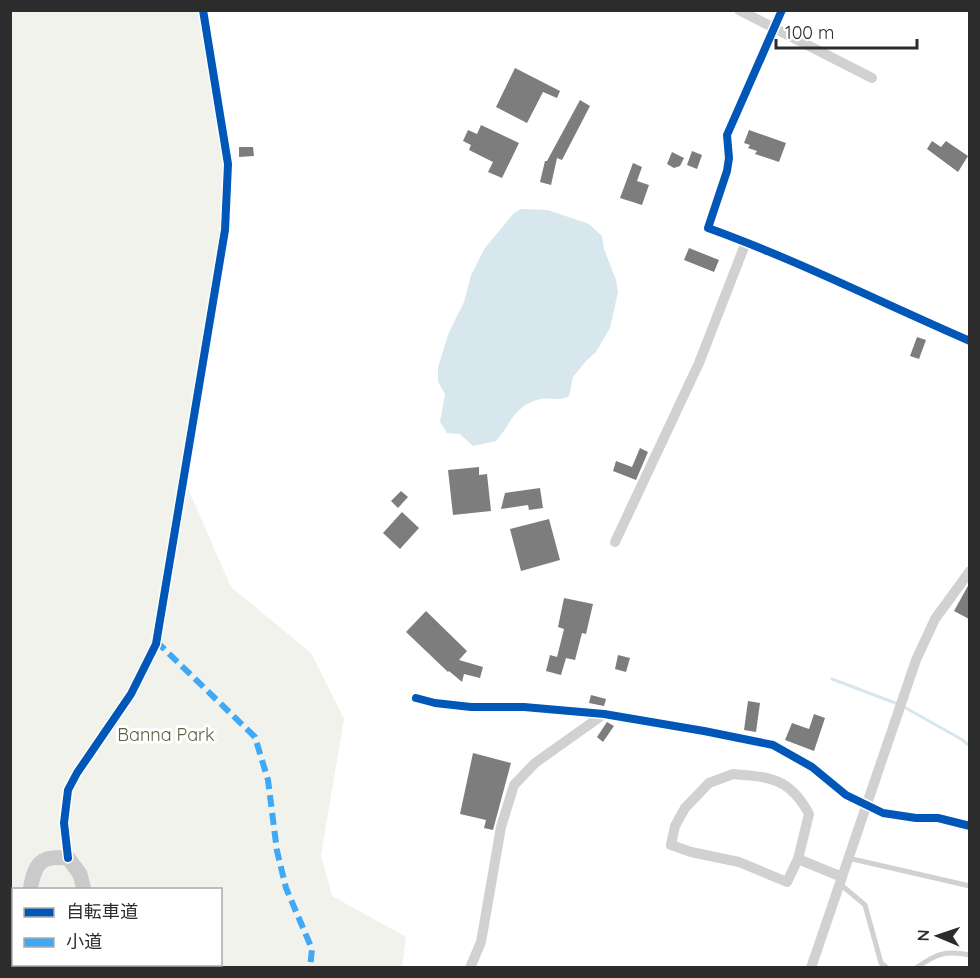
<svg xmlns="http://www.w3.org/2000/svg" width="980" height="978" font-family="Quicksand,'Noto Sans JP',sans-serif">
<rect width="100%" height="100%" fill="#fff"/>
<path fill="#f0f2eb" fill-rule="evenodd" d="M10,11h193l25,153 -3,66 -42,247 48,110 80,66 33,66 -23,136 11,41 74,41 -4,30h-391zM14,890h206v74h-206z"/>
<path fill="#d8e7ee" d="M521,209l27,1 41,14 13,12 2,13 12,31 2,12 -8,36 -14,24 -10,9 -13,16 -4,19c-9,6 -19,1 -28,3 -27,6 -29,24 -45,42l-23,5 -13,-12 -13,-1 -7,-11 5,-28 -7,-12v-15l11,-35 15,-30 7,-27 14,-27 29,-35z"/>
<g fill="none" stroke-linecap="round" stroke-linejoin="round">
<g stroke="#d8e7ee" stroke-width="3">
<path d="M832,679l66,25"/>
<path d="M904,707l57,32 9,7"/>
</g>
</g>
<g fill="#7d7d7d">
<path d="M515,68l45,23 -3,7 -14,-6 -16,31 -31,-16z"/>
<path d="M580,100l10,6 -28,54 -5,-2 -6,27 -11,-3 5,-21h2z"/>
<path d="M481,125l38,18 -17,35 -14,-6 5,-10 -24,-12 2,-5 -8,-4 5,-11 9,4z"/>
<path d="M749,130l37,13 -7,19 -24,-8 2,-3 -9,-3 2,-3 -6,-2z"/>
<path d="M932,141l9,6 5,-6 22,15 -10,16 -31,-23z"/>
<path d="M239,147h14l1,9 -15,1z"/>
<path d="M692,151l10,4 -5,14 -10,-4z"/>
<path d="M672,152l12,6 -4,8 -6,2 -7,-4z"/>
<path d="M633,163l9,4 -5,14 12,4 -7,20 -22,-7z"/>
<path d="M689,248l30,12 -5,12 -30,-12z"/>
<path d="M917,337l9,3 -7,19 -9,-3z"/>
<path d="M640,448l8,4 -12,28 -23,-9 3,-10 16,6z"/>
<path d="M479,467v8l8,-1 4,37 -38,4 -5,-45z"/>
<path d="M540,488l3,20 -14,2 -1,-5 -27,4 4,-16z"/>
<path d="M401,491l7,6 -10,11 -7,-7z"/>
<path d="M402,512l17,16 -19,21 -17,-16z"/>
<path d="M549,519l11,41 -39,11 -11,-42z"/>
<path d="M969,584v35l-15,-8z"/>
<path d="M564,598l29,6 -7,30 -4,-1 -7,27 -9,-2 -5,17 -15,-4 4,-16 7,2 7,-28 -6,-2z"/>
<path d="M426,611l41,40 -8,9 24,7 -3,11 -16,-4 -2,8 -13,-11 -1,1 -42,-40z"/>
<path d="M618,655l12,3 -4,14 -11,-3z"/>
<path d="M591,695l15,4 -2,7 -15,-3z"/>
<path d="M748,701l12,2 -4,29 -12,-2z"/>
<path d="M814,714l11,4 -11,33 -29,-11 7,-17 17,6z"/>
<path d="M607,722l7,4 -11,16 -6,-5z"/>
<path d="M473,753l38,10 -18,67 -9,-2 2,-8 -26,-6z"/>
</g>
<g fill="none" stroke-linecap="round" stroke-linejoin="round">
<g stroke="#d1d1d1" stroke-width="5">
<path d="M848,858l122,28"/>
<path d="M840,884l25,21 16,58 6,5"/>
<path d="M916,968c20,-14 29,-18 54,-13"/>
</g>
<g stroke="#d1d1d1" stroke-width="10">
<path d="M739,10l133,68"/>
<path d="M782,10l-55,125 2,23 -2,13 -19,57c89,32 174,75 262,113"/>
<path d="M615,542l84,-179 47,-121"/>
<path d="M416,698l19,5 36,4h53l80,7 100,17 69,14 39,22 34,28 37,18 33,5h22l32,8"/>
<path d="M733,774c37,3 57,4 76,40l-11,45 -11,23 -48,-20 -48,-10 -20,-7 4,-19 10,-18 24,-25z"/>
<path d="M68,858l-4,-35 4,-33 9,-17 54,-79 25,-50 69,-414 3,-66 -25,-154"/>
<path d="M798,859l44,18"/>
<path d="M470,968l11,-26 20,-115 13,-42 21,-22 69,-49"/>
<path d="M811,968l105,-308 19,-41 35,-48"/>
</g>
<g stroke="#cacaca" stroke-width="15">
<path d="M30,890c5,-27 10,-35 38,-32l12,16 4,16"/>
<path d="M37,964v4"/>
<path d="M103,964l2,4"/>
</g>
<path stroke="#3fa9f5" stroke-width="6" stroke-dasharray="12 6" stroke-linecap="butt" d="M156,641l99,96 13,43 9,71 9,37 26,61 -2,19"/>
<g stroke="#fff" stroke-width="11">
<g id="cycleway">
<path d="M782,10l-55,125 2,23 -2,13 -19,57c89,32 174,75 262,113"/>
<path d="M416,698l19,5 36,4h53l80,7 100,17 69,14 39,22 34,28 37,18 33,5h22l32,8"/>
<path d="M68,858l-4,-35 4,-33 9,-17 54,-79 25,-50 69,-414 3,-66 -25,-154"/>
</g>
</g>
<use href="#cycleway" stroke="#0057b8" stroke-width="8"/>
</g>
<g text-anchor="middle" stroke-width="6" stroke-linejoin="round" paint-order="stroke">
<g font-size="18" fill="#52633d" stroke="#fff">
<text x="166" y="741">Banna Park</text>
</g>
</g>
<rect width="980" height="978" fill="none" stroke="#2c2c2c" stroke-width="24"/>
<rect x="12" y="888" width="210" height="78" fill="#ffffff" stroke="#ababab" stroke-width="1.5"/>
<rect x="24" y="908" width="30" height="9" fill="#0057b8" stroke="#ababab" stroke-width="1.5"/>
<text x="66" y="918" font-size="18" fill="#2c2c2c">自転車道</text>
<rect x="24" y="938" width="30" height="9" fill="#3fa9f5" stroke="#ababab" stroke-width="1.5"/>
<text x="66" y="948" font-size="18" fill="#2c2c2c">小道</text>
<g transform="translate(938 936) rotate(272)" stroke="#ffffff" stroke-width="4.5" paint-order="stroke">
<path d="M0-4.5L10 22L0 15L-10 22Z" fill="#2c2c2c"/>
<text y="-9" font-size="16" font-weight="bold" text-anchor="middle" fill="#2c2c2c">N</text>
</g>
<path d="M776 39v9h141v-9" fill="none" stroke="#2c2c2c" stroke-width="3"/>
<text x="785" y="39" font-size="18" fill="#2c2c2c" stroke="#ffffff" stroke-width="4.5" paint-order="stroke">100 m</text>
</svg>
